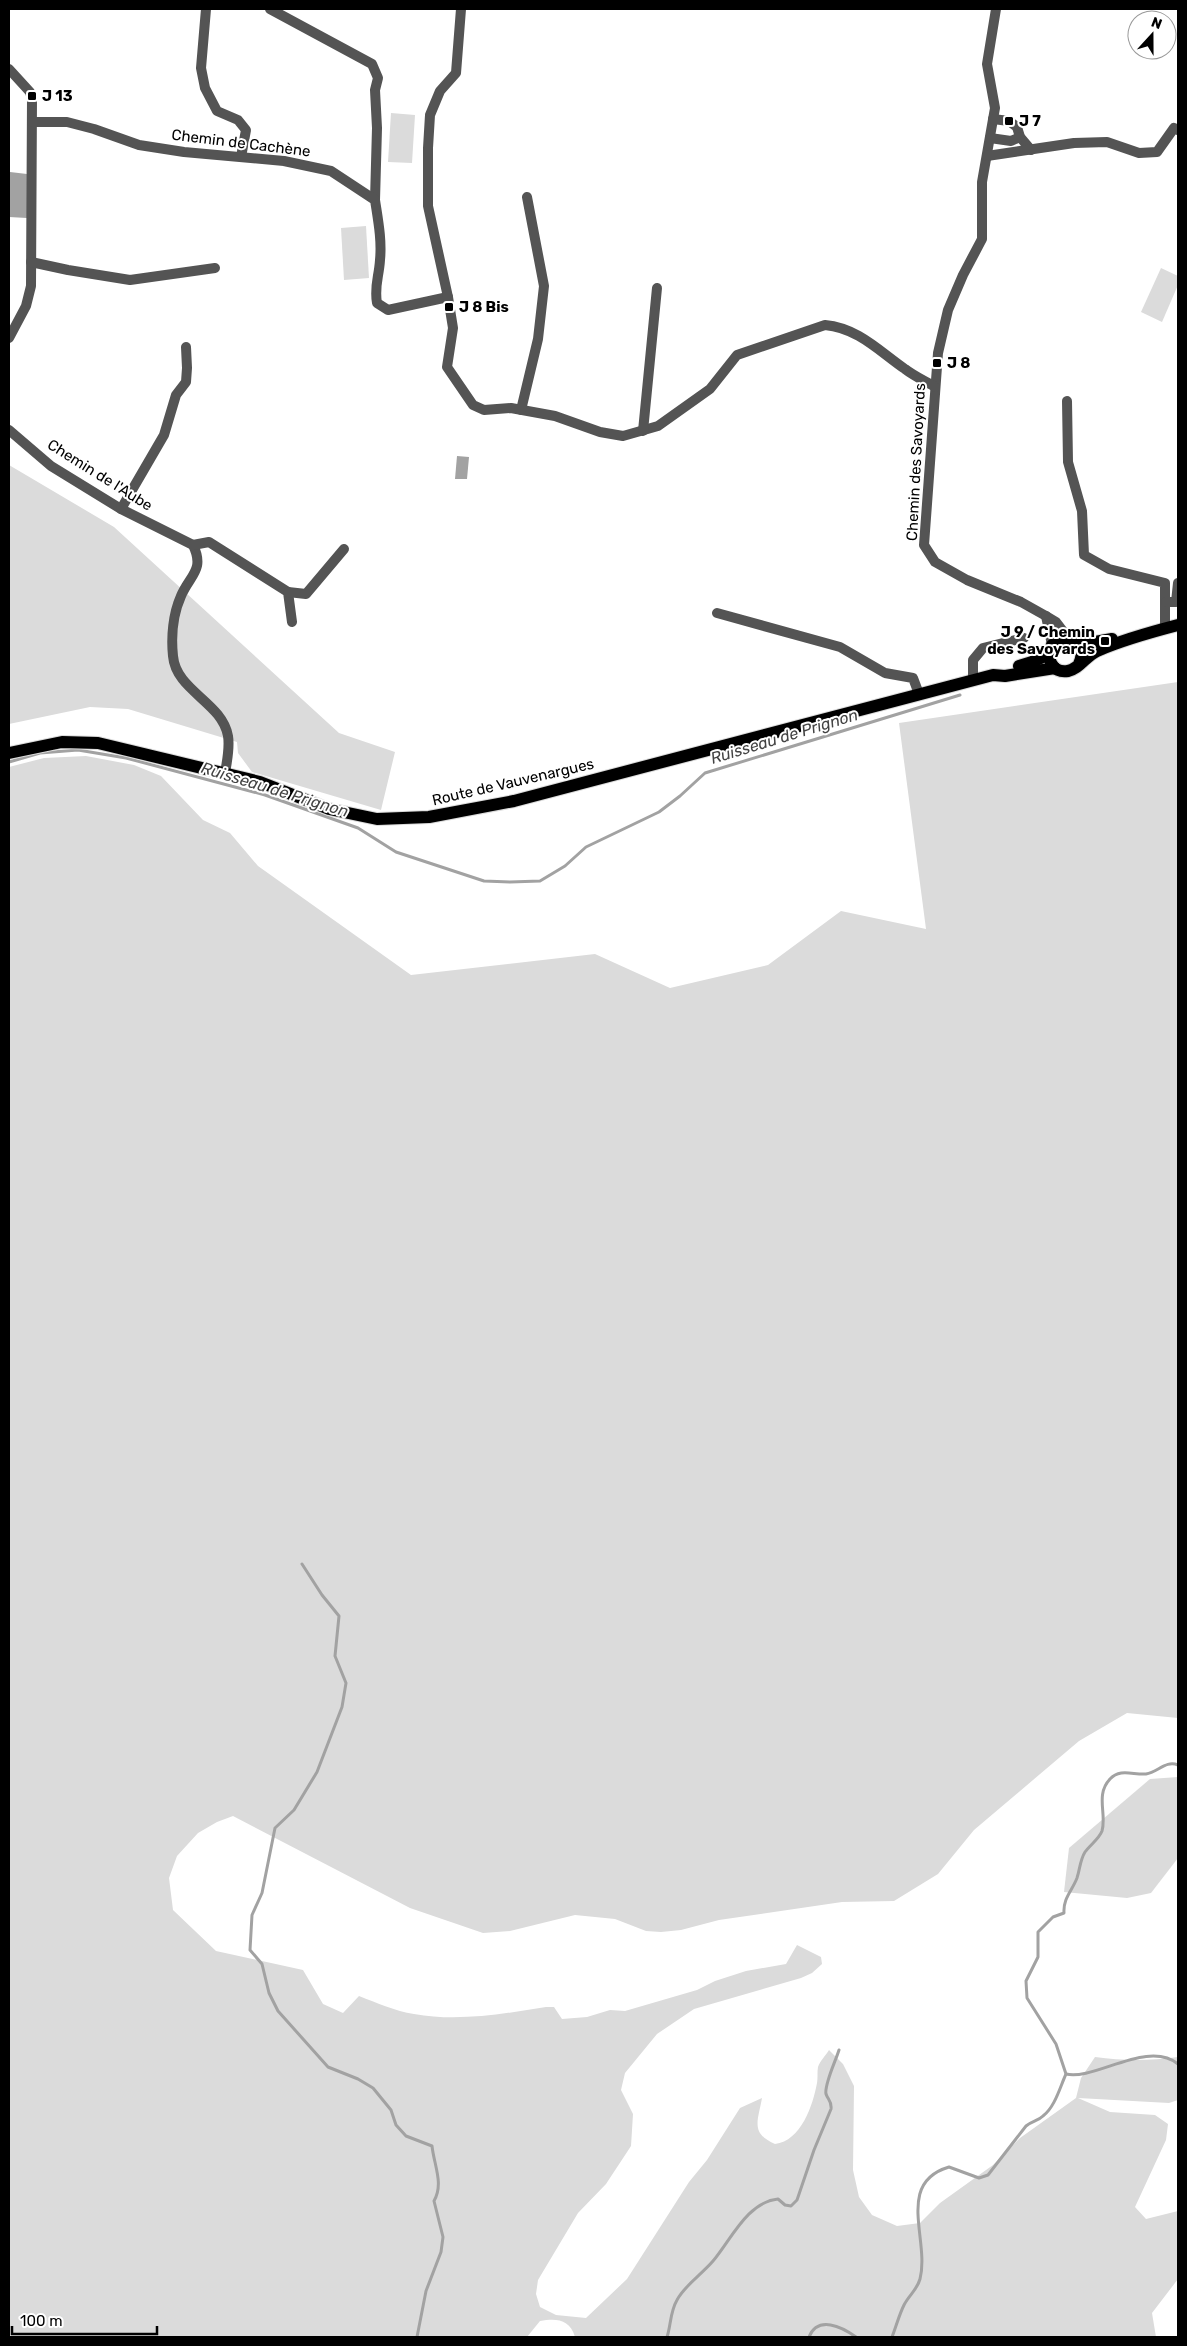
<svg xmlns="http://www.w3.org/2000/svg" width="1187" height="2346" font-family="Rubik,sans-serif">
<rect width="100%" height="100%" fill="#fff"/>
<g fill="#dbdbdb">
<path d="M391,113l24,2 -3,48 -24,-1z"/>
<path d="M366,226l3,52 -25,2 -3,-52z"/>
<path d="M1161,268l17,8v9l-16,37 -21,-10z"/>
<path d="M9,465l105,62 225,206 56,19 -14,58 -129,-38 -14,-19 -1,-11 -109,-33 -38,-2 -81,17z"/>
<path d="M1178,682v1036l-51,-5 -48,28 -105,89 -36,44 -44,27 -52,1 -123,18 -38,10 -20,2 -15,-1 -31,-12 -40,-4 -65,16 -27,2 -73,-25 -177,-92 -16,6 -19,11 -21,23 -8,22 4,32 43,41 87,19 20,34 20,9 16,-17c18,7 36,15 55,18 44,8 88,0 132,-7h8l8,12 25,-2 23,-7 15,1 72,-21 18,-9 31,-10 40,-7 11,-19 24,12 1,7 -10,9 -11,5 -107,31 -37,25 -32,39 -4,17 12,24 -2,32 -25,38 -28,29 -40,67 -2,14 4,13 16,8 30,3 41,-39 62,-97 18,-22 33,-52 22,-10c-4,23 -12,35 13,46 26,-3 38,-39 42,-61 1,-6 0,-11 1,-16 2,-6 8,-12 11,-17l14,14 11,22 -1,84 6,27 13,18 25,11 23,-3 20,-20 53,-38 27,-27 56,-40 5,-20 14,-21c28,4 55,4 83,0v43l-9,3 -91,-5 32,14 45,3 13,9 -2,16 -31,67 11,12 32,-8v68l-26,34 4,24h-581c-5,-18 -19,-19 -35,-16l-13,16h-518v-1570l35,-9 42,-2 48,9 27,11 42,44 27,13 28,33 153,109 184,-21 75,34 98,-23 73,-54 85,18 -27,-206z"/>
<path d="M1178,1777v81l-27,35 -24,5 -63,-6 5,-44 81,-69z"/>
</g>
<g fill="#a2a2a2">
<path d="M10,172l17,2v44l-18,-1z"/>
<path d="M457,456l12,1 -2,22h-12z"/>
</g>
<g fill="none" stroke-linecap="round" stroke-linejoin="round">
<g stroke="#a2a2a2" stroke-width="3">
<path d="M9,762l31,-9 38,-3 48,8 139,37 93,33 38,24 88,29 26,1 30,-1 25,-15 21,-19 73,-35 21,-16 25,-23 255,-78"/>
<path d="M302,1564l20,31 17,21 -4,40 11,27 -4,24 -25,65 -23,38 -19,18 -13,65 -10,22 -2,35 12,14 7,29 9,18 50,56 30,12 15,9 18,22 5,15 10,11 26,10c2,19 12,38 2,55l9,36 -2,15 -15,39 -9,46"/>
<path d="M1066,2074c28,7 82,-35 112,-10"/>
<path d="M667,2337c4,-12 3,-25 10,-37 8,-15 25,-26 36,-39 18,-21 34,-59 65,-62l7,6 6,1 6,-6 17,-50 17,-41c1,-8 -3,-9 -5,-15 -2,-9 10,-34 13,-44"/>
<path d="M809,2337c9,-22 33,-10 47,0"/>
<path d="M892,2337c4,-10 7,-22 12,-32 5,-10 13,-15 16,-26 10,-39 -25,-96 29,-112l30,11 9,-3 38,-49c6,-5 12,-5 17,-10 12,-9 17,-29 23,-42l-10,-30 -29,-46 -1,-17 12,-24v-25l15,-15 11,-4c-1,-15 8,-22 13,-35 3,-9 3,-18 8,-26 5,-7 14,-13 17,-21 5,-17 -7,-36 8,-52 10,-11 23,-4 36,-5 12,-2 20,-14 32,-9"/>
</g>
<g stroke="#dbdbdb" stroke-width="14">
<g id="major">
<path d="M1078,645l34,-6"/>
<path d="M1079,664c6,-12 -1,-24 -15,-25l-12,6c-7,12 0,29 16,26 11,-2 18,-15 29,-20 25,-11 54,-19 81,-26"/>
<path d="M1019,666l13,-4 17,-8"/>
<path d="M9,753l53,-11 36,1 162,39 69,27 48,10 52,-2 85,-16 479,-126 12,1 50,-8"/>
</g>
</g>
<g stroke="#545454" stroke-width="10">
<path d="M206,9l-5,59 4,20 12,23 21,9 8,10 -5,27"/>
<path d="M270,9l102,55 6,14 -3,12 2,38 -2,72"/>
<path d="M996,9l-9,55 8,44 -13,74v57l-19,36 -15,35 -10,43 -14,192 11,17 32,18 54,22 25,14 10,6 13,17"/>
<path d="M9,69l21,23 2,7 -1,187 -5,20 -17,32"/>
<path d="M993,119l16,2 8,6 3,10 11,13"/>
<path d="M32,122h35l27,7 45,16 45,7 100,9 47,10 44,29c3,20 7,40 5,60 -1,17 -6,26 -3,43l11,7 60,-13 5,31 -6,39 26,38 11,5 27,-2 44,8 45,16 23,4 35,-10 52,-37 27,-34 88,-30c33,3 54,26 80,44 9,7 20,12 30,18"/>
<path d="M990,138l21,3 9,-4"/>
<path d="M987,156l87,-13 33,-1 32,11 18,-1 17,-24 4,2"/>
<path d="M31,262l37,8 62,10 85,-12"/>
<path d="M448,297l-20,-91v-58l2,-33 10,-24 16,-18 5,-64"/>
<path d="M1067,401l1,61 14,49 2,44 25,14 56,14v46"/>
<path d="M521,410l17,-71 6,-53 -17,-89"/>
<path d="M9,430l42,36 70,43 72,36c12,25 -3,30 -12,51 -8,18 -10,41 -8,60 3,35 49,46 55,80 2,12 -1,25 -3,37"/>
<path d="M643,431l14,-143"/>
<path d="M121,509l43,-74 12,-40 10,-13 1,-14 -1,-21"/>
<path d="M193,545l16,-3 79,50 4,30"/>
<path d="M288,592l18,2 38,-45"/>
<path d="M1166,602h10l2,-19"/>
<path d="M717,613l123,34 45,26 28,5 6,16"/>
<path d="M1046,616l6,29"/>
<path d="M973,680v-20l10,-12 41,-10"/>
</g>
<use href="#major" stroke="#000" stroke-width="12"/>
</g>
<g fill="#000" stroke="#fff" stroke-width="2">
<rect x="27" y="91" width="10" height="10" rx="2.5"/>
<rect x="1004" y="116" width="10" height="10" rx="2.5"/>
<rect x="444" y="302" width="10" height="10" rx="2.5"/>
<rect x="932" y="358" width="10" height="10" rx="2.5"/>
<rect x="1100" y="636" width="10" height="10" rx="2.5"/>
</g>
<g text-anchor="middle" stroke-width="4" stroke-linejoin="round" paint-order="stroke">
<g font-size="15" font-weight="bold" fill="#000" stroke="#fff" text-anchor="start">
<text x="42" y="101">J 13</text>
<text x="1019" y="126">J 7</text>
<text x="459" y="312">J 8 Bis</text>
<text x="947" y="368">J 8</text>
<text x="1095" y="637" text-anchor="end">J 9 / Chemin<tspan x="1095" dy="17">des Savoyards</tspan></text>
</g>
<g font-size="15" fill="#000" stroke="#fff">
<text transform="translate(241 143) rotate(7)" y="5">Chemin de Cachène</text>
<text transform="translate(916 462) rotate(-87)" y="5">Chemin des Savoyards</text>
<text transform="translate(100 475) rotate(32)" y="5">Chemin de l'Aube</text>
<text transform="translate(513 782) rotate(-13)" y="5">Route de Vauvenargues</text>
</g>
<g font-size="16" font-style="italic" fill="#434343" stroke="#fff">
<text transform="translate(784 736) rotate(-17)" y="6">Ruisseau de Prignon</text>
<text transform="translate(275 789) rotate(17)" y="6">Ruisseau de Prignon</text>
</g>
</g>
<rect width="1187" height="2346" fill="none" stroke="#000000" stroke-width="20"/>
<g transform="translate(1152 35) rotate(21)"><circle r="24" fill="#ffffff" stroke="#999999"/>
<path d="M0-4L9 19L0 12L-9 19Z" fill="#000000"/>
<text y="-8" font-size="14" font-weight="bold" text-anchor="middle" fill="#000000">N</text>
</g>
<path d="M12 2326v8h145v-8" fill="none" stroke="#000000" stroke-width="2.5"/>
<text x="20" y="2326" font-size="15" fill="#000000" stroke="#ffffff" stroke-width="4" paint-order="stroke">100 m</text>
</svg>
